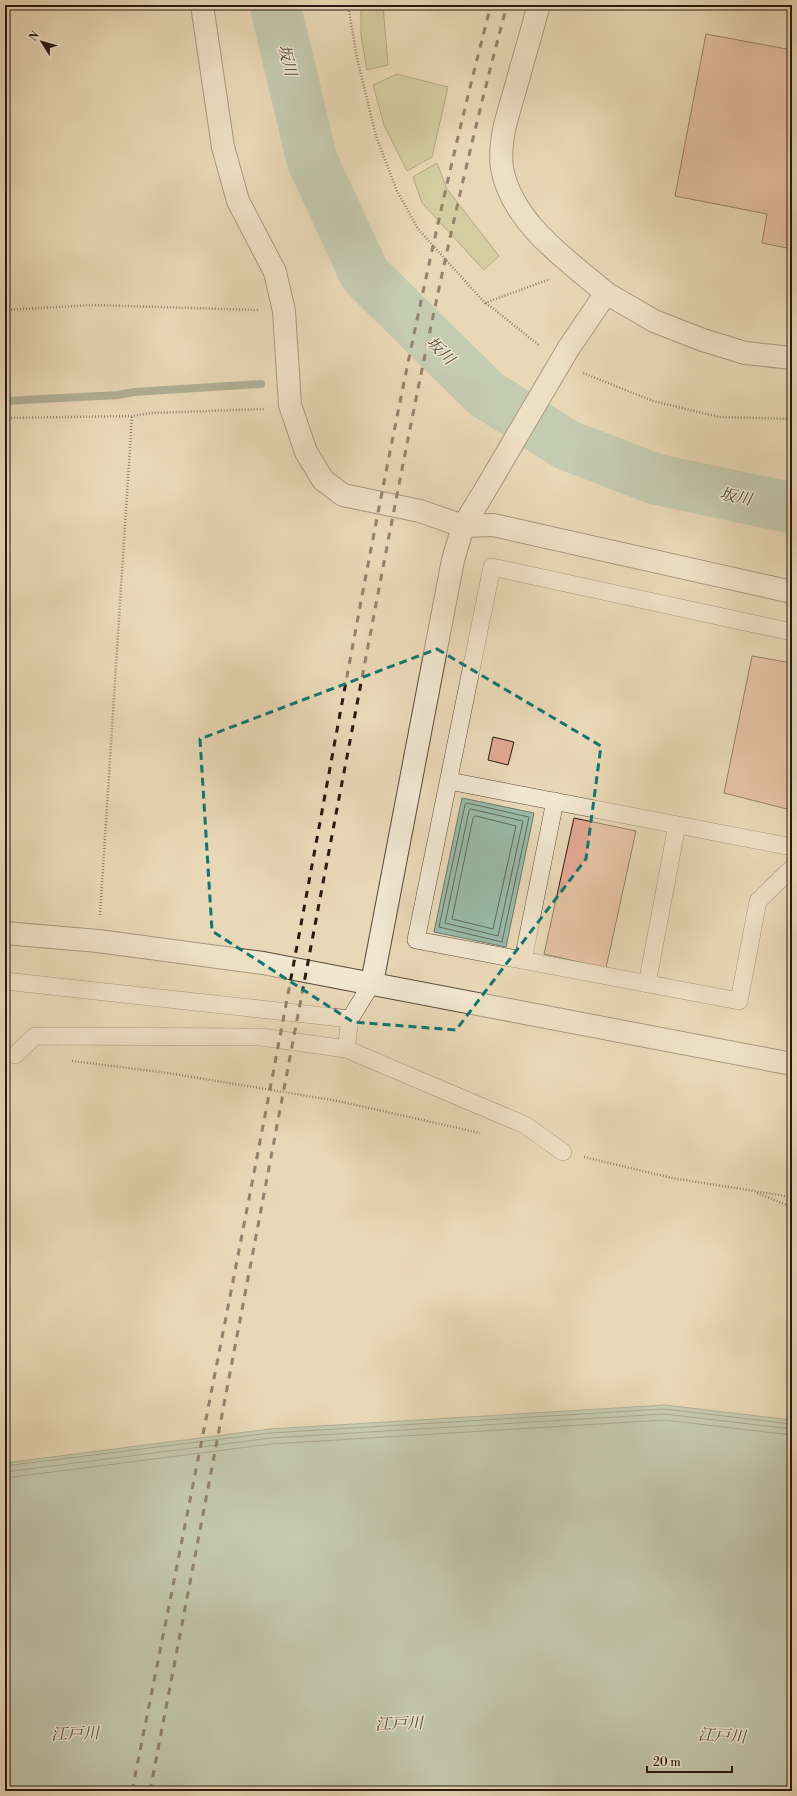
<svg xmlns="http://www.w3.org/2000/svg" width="797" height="1796" font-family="'Libre Bodoni','Noto Serif JP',serif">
<rect width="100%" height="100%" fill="#e9d8b7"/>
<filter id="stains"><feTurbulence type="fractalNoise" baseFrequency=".005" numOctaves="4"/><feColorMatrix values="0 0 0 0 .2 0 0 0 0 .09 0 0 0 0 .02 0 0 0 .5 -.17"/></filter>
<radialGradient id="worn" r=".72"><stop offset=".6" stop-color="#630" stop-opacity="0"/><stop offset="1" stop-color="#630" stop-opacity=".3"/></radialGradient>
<g fill="#bdbc8a" stroke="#736a4e">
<path d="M361,5h22l5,60 -21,5 -6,-34z"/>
<path d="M397,74l51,13 -16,70 -25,14 -23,-46 -11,-40z"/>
<path d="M437,163l10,26 52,67 -15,14 -62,-67 -9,-26z"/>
</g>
<g fill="#99bba9" stroke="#6c7a6c">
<path d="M462,798l72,15 -28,134 -72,-15z"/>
<path d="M665,1405l127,15v371h-787v-328l265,-34z"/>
</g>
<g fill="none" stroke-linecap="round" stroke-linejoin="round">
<g stroke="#616a5d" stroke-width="1">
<path d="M467,803l62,14 -27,125 -63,-15 26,-122z"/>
<path d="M471,809l52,12 -25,115 -53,-13 24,-112z"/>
<path d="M476,816l40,10 -23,103 -41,-10 21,-101z"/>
<path d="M5,1466l265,-33 394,-24 128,15"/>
<path d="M5,1472l266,-34 393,-24 128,15"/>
<path d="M5,1478l266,-34 393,-24 128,15"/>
</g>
<path stroke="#6c7a6c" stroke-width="8" d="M5,401l113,-6 16,-3 127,-8"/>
<path stroke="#99bba9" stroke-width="51" d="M275,5l37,155 53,115 121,119 81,51 88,34 137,29"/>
</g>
<g fill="#e3a893" stroke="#291911">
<path d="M706,34l86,16v199l-30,-6 5,-29 -92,-18z"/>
<path d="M752,656l40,7v122l-5,24 -63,-16z"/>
<path d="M493,737l21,5 -6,23 -20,-5z"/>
<path d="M574,818l62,13 -30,137 -62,-14z"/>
</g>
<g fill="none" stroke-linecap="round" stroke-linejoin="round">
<g stroke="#59493a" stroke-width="18">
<g id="service">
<path d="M792,632l-300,-65 -76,373 323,61 19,-100 34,-33"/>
<path d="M449,781l343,66"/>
<path d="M523,960l32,-159"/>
<path d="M5,981l345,38 -4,30"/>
<path d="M647,984l30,-159"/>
<path d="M350,1019l22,-36"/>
<path d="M15,1055l20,-19 226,1 85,12 179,76 38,27"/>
</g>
</g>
<g stroke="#59493a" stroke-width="24">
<g id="minor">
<path d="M202,5l21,142 15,54 37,71 9,39 6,94 16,47 17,28 20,15 77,16 43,15 30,-1 299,67"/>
<path d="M539,5l-34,120c-3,14 -5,29 -3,43 10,55 64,91 104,125l-38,56"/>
<path d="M606,293l48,28 49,19 42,13 47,5"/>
<path d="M5,933l93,8 165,22 529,101"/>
<path d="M372,983l81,-423 10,-34 21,-34"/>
</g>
</g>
<g stroke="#291911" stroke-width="2.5" stroke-dasharray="1 2" stroke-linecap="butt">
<path d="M348,5l9,53 19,78 21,55 21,38 67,74 65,-24"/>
<path d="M486,303l54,43"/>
<path d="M5,310l88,-5 165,5"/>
<path d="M583,373l70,28 66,16 73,2"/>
<path d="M5,418l127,-2 19,-3 113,-4"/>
<path d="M100,915l32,-499"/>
<path d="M72,1061l96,12 170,28 142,32"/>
<path d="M584,1157l88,21 120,19"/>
<path d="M757,1193l35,14"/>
</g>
<use href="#service" stroke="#f1e6d0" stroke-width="17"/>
<use href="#minor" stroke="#f1e6d0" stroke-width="22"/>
<g stroke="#291911" stroke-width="3" stroke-dasharray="7 7" stroke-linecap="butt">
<path d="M132,1791c58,-290 116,-581 170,-872 57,-305 110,-613 189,-914"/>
<path d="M150,1791c64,-333 127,-665 190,-998 51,-264 97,-529 167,-788"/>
</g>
<g stroke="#59493a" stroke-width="24" stroke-linecap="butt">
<path id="minor-bridge" d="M484,492l84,-143"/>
</g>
<use href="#minor-bridge" stroke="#f1e6d0" stroke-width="22"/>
</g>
<path d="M0 0H797V1796H0ZM437,649l164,97 -15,113 -130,171 -103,-8 -141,-91 -12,-192z" fill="#e9d8b7" fill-opacity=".55" fill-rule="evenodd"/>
<path fill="none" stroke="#0f766e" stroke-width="3" stroke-dasharray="8 5" stroke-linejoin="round" d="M437,649l164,97 -15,113 -130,171 -103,-8 -141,-91 -12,-192z"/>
<g text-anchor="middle" stroke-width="3" stroke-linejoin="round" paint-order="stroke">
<g font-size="16" font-style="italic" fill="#4b4a3f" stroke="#f1e6d0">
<text transform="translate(288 60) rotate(76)" y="6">坂川</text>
<text transform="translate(441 350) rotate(45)" y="6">坂川</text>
<text transform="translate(736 496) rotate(12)" y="6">坂川</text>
<text transform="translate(399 1723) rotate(-2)" y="6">江戸川</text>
<text transform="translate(75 1733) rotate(-2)" y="6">江戸川</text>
<text transform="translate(722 1735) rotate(3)" y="6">江戸川</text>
</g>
</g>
<rect width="797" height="1796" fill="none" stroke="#e9d8b7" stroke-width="20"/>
<rect x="6" y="6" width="785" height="1784" fill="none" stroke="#291911" stroke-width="2"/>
<rect x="10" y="10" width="777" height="1776" fill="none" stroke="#291911"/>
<g transform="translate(42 42) rotate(307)" stroke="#f1e6d0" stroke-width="3" paint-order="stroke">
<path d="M0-3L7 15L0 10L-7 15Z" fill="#291911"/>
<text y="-6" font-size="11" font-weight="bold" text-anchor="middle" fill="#291911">N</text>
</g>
<path d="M647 1766v6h85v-6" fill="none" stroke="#291911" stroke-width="2"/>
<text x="653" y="1766" font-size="12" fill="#291911" stroke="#f1e6d0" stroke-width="3" paint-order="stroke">20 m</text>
<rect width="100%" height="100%" filter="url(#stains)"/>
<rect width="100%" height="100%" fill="url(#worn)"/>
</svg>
